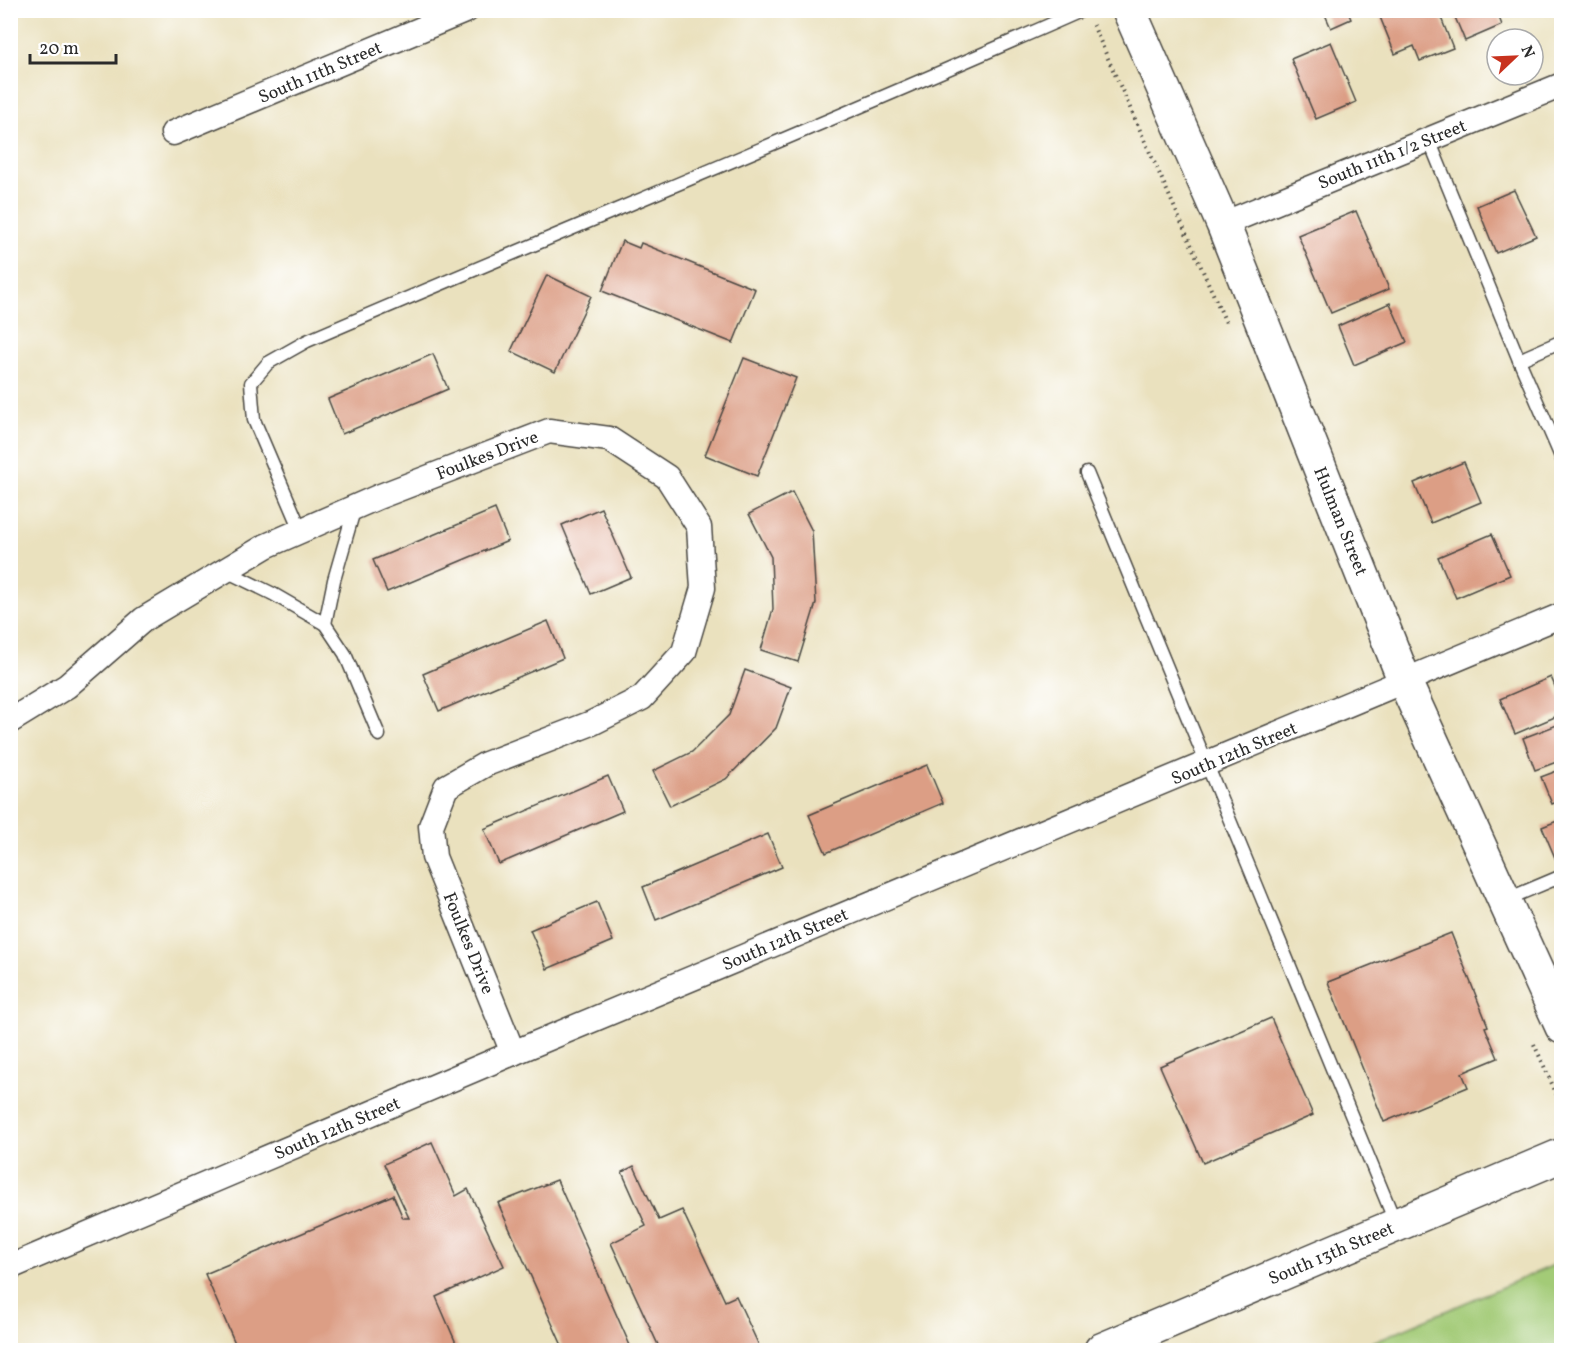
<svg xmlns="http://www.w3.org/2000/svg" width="1572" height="1361" font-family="Vollkorn,serif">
<rect width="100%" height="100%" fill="#fff"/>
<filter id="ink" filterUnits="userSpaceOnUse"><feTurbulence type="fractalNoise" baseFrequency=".0167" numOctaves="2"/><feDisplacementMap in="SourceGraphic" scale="12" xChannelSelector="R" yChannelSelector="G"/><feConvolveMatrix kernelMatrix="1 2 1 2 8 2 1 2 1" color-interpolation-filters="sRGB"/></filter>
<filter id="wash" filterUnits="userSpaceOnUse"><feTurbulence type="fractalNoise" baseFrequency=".008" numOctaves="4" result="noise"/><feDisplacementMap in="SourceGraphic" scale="24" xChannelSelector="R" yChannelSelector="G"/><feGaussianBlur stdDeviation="1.35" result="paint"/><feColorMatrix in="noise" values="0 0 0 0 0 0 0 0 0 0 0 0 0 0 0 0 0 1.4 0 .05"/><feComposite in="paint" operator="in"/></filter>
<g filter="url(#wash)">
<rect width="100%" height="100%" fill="#eae1be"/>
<path fill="#a3cb77" stroke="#677b51" stroke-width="1.5" d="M1561,1262v88h-207z"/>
<g id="blocks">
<g fill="#dc9e85">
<path d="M1323,10h24l4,9 -20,9z"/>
<path d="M1382,10h56l15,38 -33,13 -6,-15 -19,8 -17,-42z"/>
<path d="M1452,10h44l6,15 -37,16z"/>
<path d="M1331,42l25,60 -40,17 -25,-60z"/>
<path d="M1514,190l22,46 -40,17 -19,-47z"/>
<path d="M1356,211l33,78 -58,24 -33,-78z"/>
<path d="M622,241l17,7 2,-5 114,46 -22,54 -131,-52z"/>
<path d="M547,275l44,21 -36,76 -44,-21z"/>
<path d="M1390,303l17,39 -53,23 -16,-39z"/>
<path d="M433,354l15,35 -106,45 -14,-35z"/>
<path d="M744,358l52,20 -39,98 -52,-21z"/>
<path d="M1464,462l17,40 -50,21 -17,-40z"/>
<path d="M792,492l20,39 4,72 -18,59 -37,-12 12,-41 -2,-52 -22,-43z"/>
<path d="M601,508l30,69 -40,17 -29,-69z"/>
<path d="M495,509l13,32 -121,51 -14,-32z"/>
<path d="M1492,534l18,41 -54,23 -18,-41z"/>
<path d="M548,621l15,37 -124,53 -16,-37z"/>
<path d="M745,670l46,17 -15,41 -50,51 -56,27 -17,-35 39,-19 37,-37z"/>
<path d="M1551,677l11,26v11l-47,20 -15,-35z"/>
<path d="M1562,723v37l-27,10 -12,-32z"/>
<path d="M927,765l16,38 -117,50 -17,-38z"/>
<path d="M1562,769v31l-10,4 -11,-27z"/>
<path d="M608,776l15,35 -124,53 -15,-35z"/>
<path d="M1562,819v39l-6,2 -14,-33z"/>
<path d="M768,834l14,33 -126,53 -13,-33z"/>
<path d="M597,902l16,39 -66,28 -17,-39z"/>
<path d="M1451,933l37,93 -3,1 13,31 -36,15 6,14 -84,35 -56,-140z"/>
<path d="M1271,1018l42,97 -110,48 -43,-97z"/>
<path d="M432,1142l24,54 12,-7 36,77 -68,31 23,53h-221l-33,-76 188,-79 10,23h6l-25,-54z"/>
<path d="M634,1166l25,54 23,-10 43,91 11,-5 25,54h-108l6,-3 -48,-104 35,-17 -24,-54z"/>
<path d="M557,1180l75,170h-68l-66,-147z"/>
</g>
</g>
</g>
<g filter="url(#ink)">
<use href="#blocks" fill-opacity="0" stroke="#484641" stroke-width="1.5"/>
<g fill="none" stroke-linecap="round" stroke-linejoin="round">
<g stroke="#484641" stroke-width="15">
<g id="lane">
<path d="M1429,140l90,220 43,99"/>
<path d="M1519,360l43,-19"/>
<path d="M1087,473l309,751"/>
<path d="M301,530l-47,-110 -3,-37 17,-20 39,-22c258,-111 519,-217 776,-331"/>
<path d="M224,570l49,24 52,30 9,-44 21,-73"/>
<path d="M325,624l20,30 34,81"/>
<path d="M1505,900l57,-24"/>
</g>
</g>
<g stroke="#484641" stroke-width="27">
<g id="street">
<path d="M173,133l294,-123"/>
<path d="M1223,224l339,-139"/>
<path d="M10,721l57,-35 77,-67 122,-73 112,-49 171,-66 60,8 58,38 32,50 4,61 -19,64 -42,46 -50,25 -106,41 -40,23 -15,39 3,31 79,196"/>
<path d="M10,1267l503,-214 1049,-438"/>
</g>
</g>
<g stroke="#484641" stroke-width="36">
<g id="secondary">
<path d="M1129,10l94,214 182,458 157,345"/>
<path d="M1101,1350l461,-195"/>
</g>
</g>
<g stroke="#484641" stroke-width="4" stroke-dasharray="1.5 4.5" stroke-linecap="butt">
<path d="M1093,25l134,300"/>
<path d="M1534,1044l28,62"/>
</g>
<use href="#lane" stroke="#fff" stroke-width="12"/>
<use href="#street" stroke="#fff" stroke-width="24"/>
<use href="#secondary" stroke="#fff" stroke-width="33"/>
</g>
</g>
<g text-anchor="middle" stroke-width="5" stroke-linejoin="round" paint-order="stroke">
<g font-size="18" fill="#2b2b2b" stroke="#fff">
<text transform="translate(320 72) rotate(-23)" y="6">South 11th Street</text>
<text transform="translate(1392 154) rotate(-22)" y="6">South 11th 1/2 Street</text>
<text transform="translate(487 455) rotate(-21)" y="6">Foulkes Drive</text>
<text transform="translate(1341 521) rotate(68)" y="6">Hulman Street</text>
<text transform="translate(1234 753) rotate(-23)" y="6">South 12th Street</text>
<text transform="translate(785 939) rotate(-23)" y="6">South 12th Street</text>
<text transform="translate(469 943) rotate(68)" y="6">Foulkes Drive</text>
<text transform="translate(337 1128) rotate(-23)" y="6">South 12th Street</text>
<text transform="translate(1331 1253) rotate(-23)" y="6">South 13th Street</text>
</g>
</g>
<rect width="1572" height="1361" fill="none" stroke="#fff" stroke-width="36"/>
<g transform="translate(1515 57) rotate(67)"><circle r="28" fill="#ffffff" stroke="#aaaaaa" stroke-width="1.5"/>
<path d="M0-4.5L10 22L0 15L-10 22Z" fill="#c8321e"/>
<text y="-9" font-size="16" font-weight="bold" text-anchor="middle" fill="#2b2b2b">N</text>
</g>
<path d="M30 54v9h86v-9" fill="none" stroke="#2b2b2b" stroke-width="3"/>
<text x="39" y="54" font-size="18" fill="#2b2b2b" stroke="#ffffff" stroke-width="4.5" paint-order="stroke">20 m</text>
</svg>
